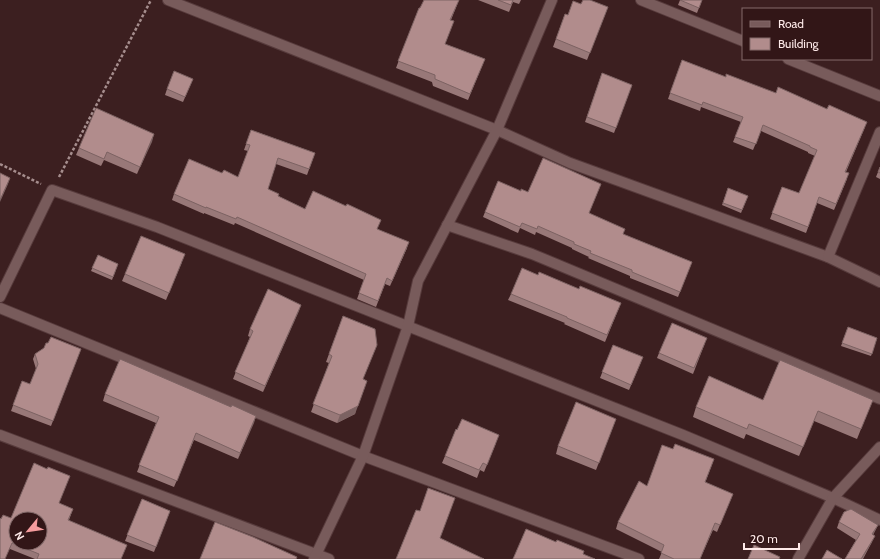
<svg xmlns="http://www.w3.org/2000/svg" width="880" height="559" font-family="Cabin,sans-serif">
<rect width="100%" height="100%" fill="#3c1f20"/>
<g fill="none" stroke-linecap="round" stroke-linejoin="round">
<g stroke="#573b3c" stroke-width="12">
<g id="minor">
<path d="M168,0l329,130 73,33 258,94 52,25"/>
<path d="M641,0l102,41"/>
<path d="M788,59l92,37"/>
<path d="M447,225l85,29 348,145"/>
<path d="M828,257l52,-125"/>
<path d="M0,297l52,-107 105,37 526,208 150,63 47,22"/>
<path d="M0,308l363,148 276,103"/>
<path d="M0,435l329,124"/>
<path d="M314,559l49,-103 45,-130 10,-45 79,-151 55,-130"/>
<path d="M798,559l35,-61 47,-51"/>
</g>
</g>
<g stroke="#a58d8d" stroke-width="2.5" stroke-dasharray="3 2" stroke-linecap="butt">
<path d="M0,164l41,20"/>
<path d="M59,177l92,-177"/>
</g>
<use href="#minor" stroke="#785b5b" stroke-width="10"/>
</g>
<g fill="#987878">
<path d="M459,0l-8,20 -6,24 40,15 -17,41 -35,-14 -1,-4 -36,-14 23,-60h1z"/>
<path d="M478,0h43l-2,4 -6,-2 -4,10z"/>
<path d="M680,0h22l-5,13 -19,-8z"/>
<path d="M581,4l27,3 -21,53 -34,-13 12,-33 3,1z"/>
<path d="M682,60l44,17 139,50 -19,45 1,7 -13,31 -17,-7 -11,30 -36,-14 12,-32 17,6 16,-37 -7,-3v-1l-47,-21 -8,19 -20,-8 8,-20 -40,-15 -1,4 -32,-12z"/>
<path d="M602,73l30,12 -18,48 -29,-11z"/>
<path d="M193,79l-10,23 -18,-7 2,-6z"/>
<path d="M251,130l64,23 -8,22 -31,-11 -8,25 10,7 27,13 73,20 29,19 -17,38 -5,-2 -9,23 -19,-8 7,-19 -129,-57 -1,2 -30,-12v1l-32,-14 2,-6 48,-21 16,4 10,-26 -4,-1z"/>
<path d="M154,134l-17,40 -33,-14 -3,6 -25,-11 3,-7z"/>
<path d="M880,167v12l-4,-2z"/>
<path d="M601,184l-12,29 34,21 69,28 -14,35 -48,-19v-2l-42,-18 1,-1 -17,-8v-1l-36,-16 -1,3 -15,-7 -2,5 -35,-16 2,-5 36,-21 7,1z"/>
<path d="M728,188l20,8 -7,17 -19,-8z"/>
<path d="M98,255l20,9 -6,16 -21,-9z"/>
<path d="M182,262l-16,38 -44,-19 3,-7z"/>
<path d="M538,275l41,14 42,14 -16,39 -41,-18 1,-1 -57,-23 3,-6z"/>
<path d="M301,305l-38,87 -30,-13 17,-42 -2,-1 2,-7z"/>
<path d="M343,316l20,63 -8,35 -18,9 -26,-11 18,-49 -3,-1z"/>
<path d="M848,327l29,11 -6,18 -30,-10z"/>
<path d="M48,343l33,6 -30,77 -40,-15 11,-30 8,3 6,-15 -3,-10 2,-5 9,-6z"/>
<path d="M705,343l-12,31 -36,-16 2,-5z"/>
<path d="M613,345l28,17 -12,28 -29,-12z"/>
<path d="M105,394l126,13 25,9 -18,43 -44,-19 -20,47 -37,-15 19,-49 -53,-22z"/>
<path d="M696,407l173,2 -12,30 -43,-18 -15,35 -53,-22 -2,5 -51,-22z"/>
<path d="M616,419l-20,51 -40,-16 2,-8z"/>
<path d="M496,443l-12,29 -4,-2 -3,8 -35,-15 3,-7z"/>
<path d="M673,449l41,10 -9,24 28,11 -16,38 -4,-2 -13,29h-41l3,-7 -46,-23 2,-7 29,-36z"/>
<path d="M142,499l28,12 -16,41 -29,-11z"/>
<path d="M59,503l14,6 -4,11 52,39h-86l-25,-10 -9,-30 10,-1z"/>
<path d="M839,522l39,3 -5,10 -1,7 -9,17h-18l11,-19 -19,-12z"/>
</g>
<g fill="#7c6262">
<path d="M154,134l-2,8 -15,32 3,-7z"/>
<path d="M10,178l-2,6 -8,18v-2z"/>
<path d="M409,242l-2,6 -17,38 2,-5z"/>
<path d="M301,305l-2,6 -36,81 2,-6z"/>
<path d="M358,406l-3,8 -18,9 3,-8z"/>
<path d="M256,416l-2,7 -16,36 2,-6z"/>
<path d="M878,525l-3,6 -5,9 2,-6z"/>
<path d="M875,536l-3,6 -10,17h-1z"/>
</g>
<g fill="#b18c8c" stroke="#7c6262" fill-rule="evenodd">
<path d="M424,0h35l-9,20 4,1 -9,23 40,15 -15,35 -35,-15v-4l-37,-14 21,-53h1z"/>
<path d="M498,0h15l-2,5z"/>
<path d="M583,0h7l18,7 -18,46 -34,-14 9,-25 3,1 5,-14 8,3z"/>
<path d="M680,0h22l-3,8z"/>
<path d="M682,60l44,17v-3l50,19 2,-6 49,22 2,-4 38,17 -22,50 4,1 -13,31 -17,-7 -11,30 -36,-14 10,-26 17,6 18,-43 -7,-3v-1l-47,-21 -7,19 -21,-7 8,-20 -40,-15 -1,3 -32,-12z"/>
<path d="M174,71l19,8 -8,18 -18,-8z"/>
<path d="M602,73l30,12 -16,43 -29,-11z"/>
<path d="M96,108l58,26 -14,33 -33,-15 -3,7 -25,-11z"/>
<path d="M251,130l64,23 -6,16 -31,-11 -10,31 11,5 -1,2 27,13 8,-18 33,15 1,-2 34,16 -4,9 32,13 -17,39 -5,-3 -9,23 -19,-8 7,-19 -129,-57 -1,2 -30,-12v1l-32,-14 15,-35 33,14 2,-3 14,7 12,-32 -4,-1z"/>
<path d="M543,158l58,26 -12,29 36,16 -2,5 69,28 -12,30 -48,-20v-2l-42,-17 1,-2 -17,-7v-2l-36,-16 -1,3 -15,-6 -2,4 -35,-15 13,-31 23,10v-2l7,3z"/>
<path d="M880,167v6l-2,-1z"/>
<path d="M0,173l10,5 -10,22z"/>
<path d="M728,188l20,8 -6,14 -19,-7z"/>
<path d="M141,236l44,18 -16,39 -44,-19z"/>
<path d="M98,255l20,9 -5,13 -21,-9z"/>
<path d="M522,268l16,7 1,-3 40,17 1,-3 41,17 -14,32 -40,-17v-1l-56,-23z"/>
<path d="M268,289l33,16 -36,81 -30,-14 18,-41 -3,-2z"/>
<path d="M343,316l32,13 2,16 -14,34 4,2 -9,25 -18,9 -27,-11 19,-48 -3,-2z"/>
<path d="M672,323l35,15 -13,30 -35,-15z"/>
<path d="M848,327l29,11 -5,16 -30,-11z"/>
<path d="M51,337l30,12 -28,72 -40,-16 9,-24 8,3 8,-20 -3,-10 9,-6 2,-5h2z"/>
<path d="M613,345l30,12 -12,28 -29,-13z"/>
<path d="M120,359l111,48 1,-2 24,11 -16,37 -44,-20 -19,48 -38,-16 20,-48 -54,-23z"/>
<path d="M780,360l93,40 -12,29 -43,-18 -15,36 -54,-23 -2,5 -51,-22 13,-31 54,24z"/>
<path d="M576,402l40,17 -17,44 -41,-17z"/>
<path d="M462,419l37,16 -12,30 -4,-2 -4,7 -34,-14 11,-27 1,1z"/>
<path d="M675,444l39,15 -9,23 28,12 -13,31 -5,-2 -15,36h-26l-13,-6 3,-8 -46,-23 21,-41 8,5 15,-41 11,4z"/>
<path d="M34,463l13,6 1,-2 22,9 -11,27 14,6 -5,11 59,25 -6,14h-84l2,-5 -27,-11 -7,16h-5v-41l1,1 2,-4 8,3zM16,519h24v24h-24z"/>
<path d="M428,488l27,10 -15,40 44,21h-88l20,-49 4,1z"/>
<path d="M142,499l28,12 -14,36 -29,-12z"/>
<path d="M851,509l27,16 -6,9 3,2 -14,23h-16l15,-25 -21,-12 5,-10z"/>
<path d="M215,522l38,15 44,20 -1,2h-96z"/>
<path d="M526,529l30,13 1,-2 27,11 -1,3 12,5h-82z"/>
<path d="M754,545l26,12 -1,2h-31z"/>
<path d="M827,550l15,9h-20z"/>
</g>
<rect x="742" y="8" width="130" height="52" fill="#321617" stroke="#846b6b"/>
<rect x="750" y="21" width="20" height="6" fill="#785b5b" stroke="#846b6b"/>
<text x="778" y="28" font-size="12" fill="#feeae9">Road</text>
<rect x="750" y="38" width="20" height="12" fill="#b18c8c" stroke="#846b6b"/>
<text x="778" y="48" font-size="12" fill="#feeae9">Building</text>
<g transform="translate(28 531) rotate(241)"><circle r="19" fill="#321617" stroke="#846b6b"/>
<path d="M0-3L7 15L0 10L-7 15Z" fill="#f59b9d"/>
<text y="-6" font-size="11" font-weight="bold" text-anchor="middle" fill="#feeae9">N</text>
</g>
<path d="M744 543v6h55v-6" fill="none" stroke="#feeae9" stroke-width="2"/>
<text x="750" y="543" font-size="12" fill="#feeae9" stroke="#321617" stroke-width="3" paint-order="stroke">20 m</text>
</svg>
